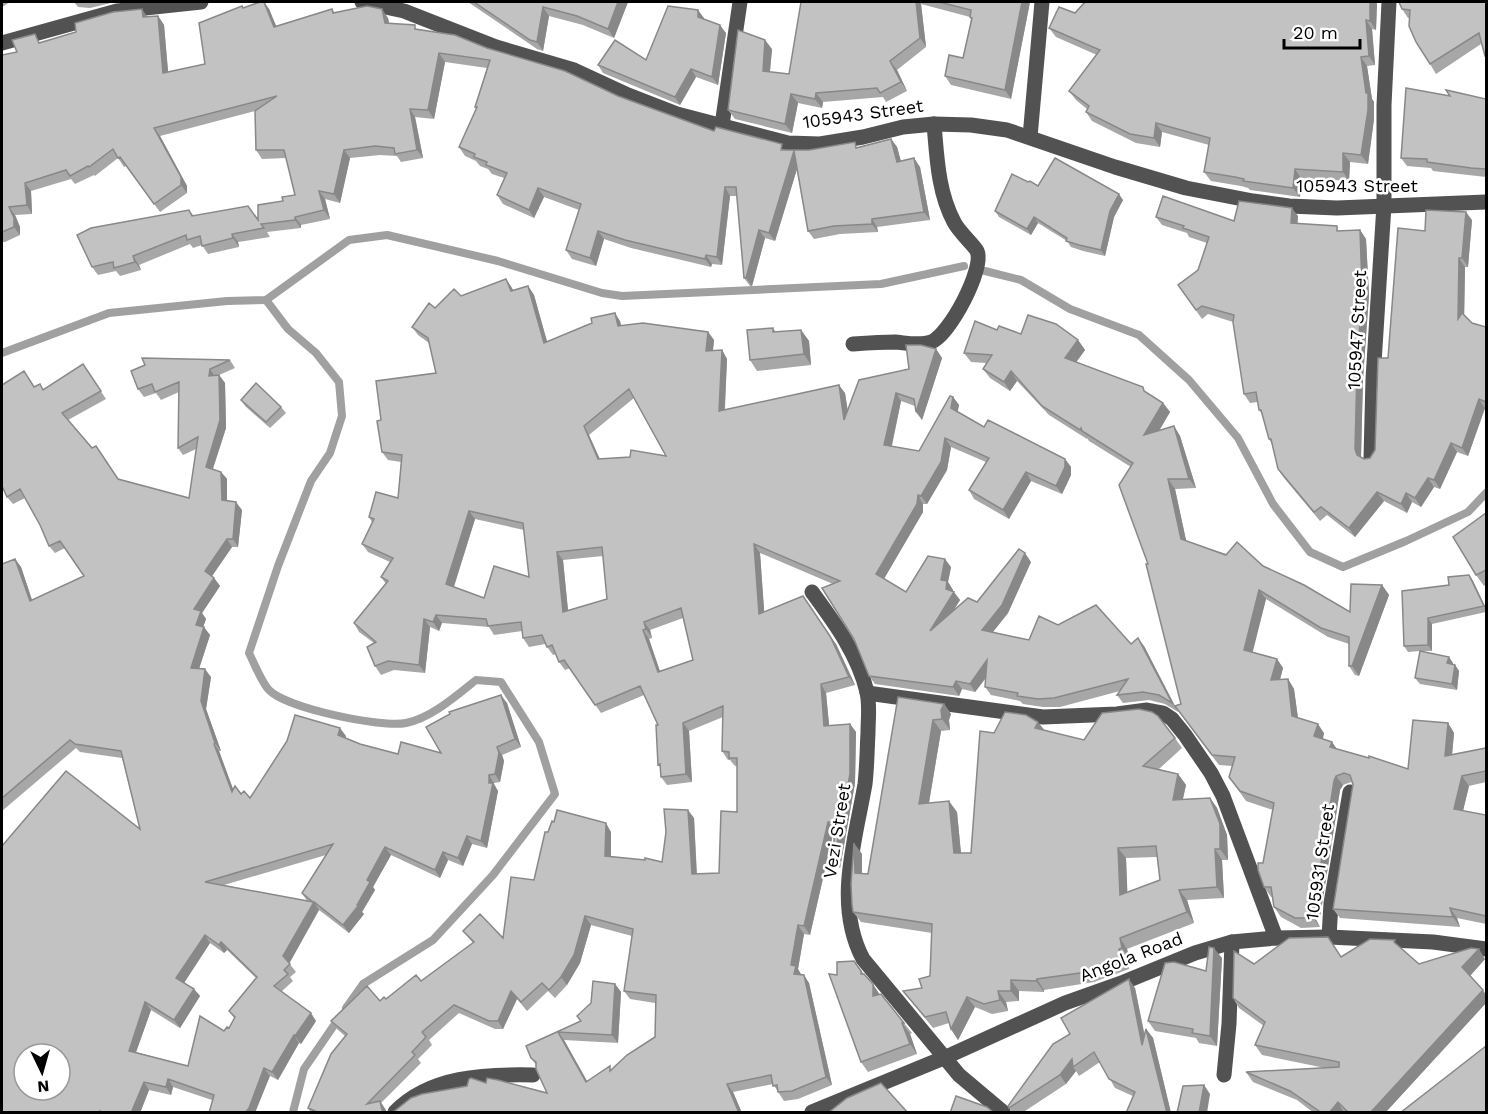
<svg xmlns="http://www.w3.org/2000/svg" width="1488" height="1114" font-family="'Work Sans',sans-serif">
<rect width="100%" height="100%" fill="#fff"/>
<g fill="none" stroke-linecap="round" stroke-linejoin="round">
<g stroke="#a0a0a0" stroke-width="8">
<path d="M985,271l36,9 49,29 69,26 50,45 49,58 35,66 37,48 33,15 63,-26 62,-29 18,-19"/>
<path d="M266,300l22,29 28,24 23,29 3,34 -12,37 -19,28 -33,85 -29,87c5,10 13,30 20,37 17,18 112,38 137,33 25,-5 50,-27 70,-43l25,2 38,60 16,52 -62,81 -60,65 -70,44 -17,24"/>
<path d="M2,353l107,-40 118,-12 39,-1 83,-60 38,-5 111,26 104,32 20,3 259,-12 83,-18"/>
<path d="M293,1112l11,-43 35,-51"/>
</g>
<g stroke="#525252" stroke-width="15">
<path d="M362,2l42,9 92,36 78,23 54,25 49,19 111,29 32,1 43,-7 40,-10 31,-3 37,1 36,5 108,37 71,21 67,13 36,5 48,2 149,-6"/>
<path d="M2,43l115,-32 84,-9"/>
<path d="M722,125l18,-123"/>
<path d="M1030,137l12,-135"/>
<path d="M853,344c14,-1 28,-2 42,-2 12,1 25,4 36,0 18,-6 54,-74 46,-91 -3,-6 -18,-19 -23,-29 -16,-30 -17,-64 -20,-98"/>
<path d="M1371,458l2,-79 11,-174v-100l5,-103"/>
<path d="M812,592c22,30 46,62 55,100 3,13 1,28 1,41 -1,17 -1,34 -3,51 -10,58 -31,120 -2,175l96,116 44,37"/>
<path d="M867,693l176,24 74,-3 30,-4 16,3 9,6 13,16 26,38 12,23 53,142"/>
<path d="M1329,937l2,-34 19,-111"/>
<path d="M1224,1075l5,-51 3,-82"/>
<path d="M395,1112c35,-36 90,-38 138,-37"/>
<path d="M812,1112l134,-55 119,-54 59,-21 71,-29 37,-11 44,-4 53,-1 104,5 53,7"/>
</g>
</g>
<g fill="#a7a7a7" fill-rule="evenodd">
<path d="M2,2h8l-8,5z"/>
<path d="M74,2h41l-25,6 -12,-1z"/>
<path d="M264,2l5,7 7,17 56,-17 3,4 53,5 1,6 30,6 68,18 227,83 72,19h23l50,-2 32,-9 6,8 4,14 19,6 10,53 -53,7 1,5 -38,2 -26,5 -6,-8 -11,-62 -22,72 -10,-3 -13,48h-2l-6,-8 -7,-82h-7l-8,69 -10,-1 -1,3 -80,-19 -27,-9 -8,27 -24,-7 -6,-9 13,-40 -35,-13 -10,21 -31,-14 -6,-9 7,-17 -12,-4 -4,-5 -8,-3 -4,-5 -11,-5 -6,-9 18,-38 -2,-2 12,-39 -42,-6 -11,57 -19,-2 8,41 -22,4 -4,-6 -17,-1 -30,3 -10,45 -15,-4 5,20 -29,6v3l-34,4 3,5 -32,5 1,5 -31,7 -6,-9 -9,3 -3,-4 -51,21 2,5 -21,6 -4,-5 -18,4 -6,-8 97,-57 5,6 64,4 25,-19 12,-6 -9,-37 -24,1 -6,-9 -1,-39 -95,25 27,50v7l-27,19 -34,-46 -2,1 -6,-9 -23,18 -1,-1 -19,9 -4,-5 -40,12 1,23 -17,1 5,12v8l-15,7h-3v-187l15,-3 24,-9 106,-26 11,-1 6,9 4,47 37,-8 38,-56z"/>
<path d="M468,2h160l-14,36 -31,-13 -34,-9 -6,35 -6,-2z"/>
<path d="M801,2h229l-19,97 -60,-14 -6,-9 18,-18 8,-38 -1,-3 -49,-13 5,43 -29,23 10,21 -21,11 -3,-5 -60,5 -1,6 -24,-5 -6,30 -57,-14 -7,-9 44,-61 -2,23 19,2z"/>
<path d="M1085,2h292l-1,28 -4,-1 3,36 -8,1 5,33 2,3v17l-6,45 -18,-2 -1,19 -48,-3 -1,19 -50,-7 -2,-2 -7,-2 -30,-5 -7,-9 5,-27 -47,-13 -2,15 -24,-4 -44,-22 -6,-9 1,-3 -11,-9 -7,-9 28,-36 -41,-18 -7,-9 26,-15z"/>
<path d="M1486,2v57l-5,-15 -45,30 -6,-10 -20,-46h-2l-6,-9z"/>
<path d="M704,18v1l22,14 -8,52 -22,-8 -16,28 -77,-32 -5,-8 48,-5z"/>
<path d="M1450,96l36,3v78l-53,-6 -2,-3 -24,-2 -6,-8z"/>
<path d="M1028,182l10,4 85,14 -9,17 -9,39 -22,-5 -12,-4 -4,-6 -29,-18 -7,12 -32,-18 -4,-6z"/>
<path d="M1298,216l-1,7 43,8 20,-1 6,9 3,56 -6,83 -2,79 3,2 6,-1 5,-8 13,-92 37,-127 47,-11 -4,47h-3l-1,48 8,8 14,4v81h-1l-17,48 -11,-4 -17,37 -6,-2 -13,20 -9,-5 -5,11 -23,-12 -29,36 -28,-22 -7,6 -36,-43 -6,-9 -6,-25 -3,-5 -6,-24 -4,-5 -1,-8 -8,1 -6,-9 -11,-72 -25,-8 -6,5 -24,-34 20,-15 9,-27 -18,-6 -2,-4 -25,-8 -6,-8 78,4z"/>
<path d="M506,279l7,11 15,-4 6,9 13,47 73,-21 1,5 87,6 6,8 -1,10h9l5,9 -2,51 120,-17 3,18 61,-42 27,-20 6,9 -20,62 -7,-14 -14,-5 -9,45 27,5 34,-54 6,8 -2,7 27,15 81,32 6,8v8l-9,19 -31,-13 -22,38 -35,-20 -5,-9 17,-28 -35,-15 -4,23 -20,34h-4v8l-39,67 22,13 45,-25 -3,15 5,8v2l7,8 -7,11 24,-9 54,-40 -23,51 -15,19 36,8 29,-15 73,19 13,2 31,60 6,-2 -33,-140 -17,-97 -42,-26 -2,-3v1l-38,-24 -32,-34 -7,10 -20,-13 -7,-9 3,-6 -15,-1 -7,-9 33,-23 24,4 57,6 7,10 -9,12 70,30 17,11 7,9 -11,19 15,-5 6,10 16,52 -21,1 11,52 77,25 87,46 32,-27 7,10 -30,81 -4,-1 -6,-9v-22l-21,-7 -62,-38 -14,53 25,7 6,9 -3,12 8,-1 6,10 4,29 26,15 -1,6 9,3 5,7 71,20 40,-46 6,10 -2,22 34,-7v34l-17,4 -6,25 23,4v109l-29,-6 3,9 -120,-9 -7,-9 20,-125 -2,-2 -8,3 -3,5 -20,127 -6,-1 6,11 -19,1 -20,-11 -7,-10 -2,-10h-1l-7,-10 -1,-24 10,-53 -27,-9 -17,-24 3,-11 -13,-1 -43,-57 2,4 -13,-8 -16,-4 -26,3 -6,-8 3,-4 -60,16h-17l-20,-3 -3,-3 -29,-6 -6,-8 1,-9 -11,14 -13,-3 -3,7 -84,-12 -6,-8 -36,-92 -73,-31 4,59 72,32 19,41 -29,8 3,33 21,-2 6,8 -1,51 -15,85 -6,-9v-29l-24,105 -6,-1 -6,35 3,6 8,8 23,102 -34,14 -14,2 -11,-17 -40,8 9,21h-350l94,-30 61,10 -11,-28 -5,-7 -5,-12 54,-25 -3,-5 38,-32 6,8 -3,51 -54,-3 23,41 25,-12 43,-32v-34l-25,-4 -6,-8 8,-55 -41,-11 -11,38 -13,22 -12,13 -7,-7 -21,20 -10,-12 -14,30h-8l-36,-16 -30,27 3,5 -14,14 3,4 -40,40 5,9 3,1h-78l-3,-5 37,-72 -8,-7 -6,-8 55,-22 35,-18 52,-38 -10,-12 40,7 31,-58 14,-48h63v25l51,5 32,-44 3,56 22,-1 18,-61v-46h-2l-5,-6h-2l-6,-9 1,-34 -34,14 3,51 -25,3 -6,-8v-9l-3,-3v-40l-14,-30 -43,18 -31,-45 -5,2 -6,-8 -3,-8 -3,1 -8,-11 -16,3 -6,-9 -1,-7 -28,4 -5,-8 -47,-4 -3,8 -9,-4 -5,46 -31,-3 -13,5 -6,-9 -1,-23 -15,-11 -5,-9 32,-39 -5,-7 9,-15 -22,-10 -6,-8 10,-22 -3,-5 29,-19 3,-36 -13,-2 -6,-8 -1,-32 55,-47 -7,-30 -11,-8 -6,-8 23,-19 26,-12zM634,398l32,58 -66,3 -11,-24zM475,519l49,11 5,47 -45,21 -30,-11zM603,556l4,43 -39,12 -5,-51zM683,618l10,42 -33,11 -11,-32 3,-1 -2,-8z"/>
<path d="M773,328l3,4 25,-2 8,11 2,24 -54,6 -7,-11z"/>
<path d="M230,360l5,8 -16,7 6,8 1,45 -13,41 8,3 6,7v22l15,9 -4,37h-6l-20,29 2,2 6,8 -18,27 4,6 -3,8 7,8 -11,34 12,8 -5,32 15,42h-2l14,38 17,9 96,-62 -1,2 15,6 38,10 43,-1 66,-50 14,44 -19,8 2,6 -4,21 -6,1v2l4,6 -11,57 -15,-4 -9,22 -15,-6 -8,18 -49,-23 -18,32 2,3 -13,22 2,2 -15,19 -30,-23 -30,53 7,9 -6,5 3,4 -12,11 35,29 -15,23 -2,-1 -21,37 -8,-4 -58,24 -39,-13 -2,8 -22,-5 -9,23h-138l138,-284 -18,-71 -42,-6 -4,-4 -74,63v-247l13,-5 6,8 11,33 52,-24 -19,-28 -10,5 -6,-7 -9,-21 -15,-27 -12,6 -6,-7 27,-110 10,3 39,-26 23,35 -38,21 50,59 71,19 7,-49 -13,6 -5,-7 1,-56 -18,8 -5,-7 -12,4 -6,-8 -7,-18zM326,855l-24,38 5,8 -83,-16zM210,943l14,10 3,-3 29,28 -27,33 5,7 -5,10 -41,38 -52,-14 15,-42 29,18 20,-32 -6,-7 -10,-6z"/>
<path d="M241,400l40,7 5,6 -16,15 -25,-22z"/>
<path d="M1486,513v71l-2,2 -8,-11z"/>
<path d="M1469,575l4,6 13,27v4l-54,12v27h-11l32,12v1l2,1 4,6 -2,19 -37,-6 -5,-6 5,-27 -12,1 -4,-6 45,-61z"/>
<path d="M898,697l46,7 7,10 -2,6 1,10 -9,1 -12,72 28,9 4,41h10l23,-120 50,-3 40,10 91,-2 7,10 -23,21 19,5 8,11 -3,14 27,-1 7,10 10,27 1,25h-6l2,38 -37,2 7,23 -67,26 2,9 -3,1 3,10 -35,13 -50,8v2l-25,-1v10l-13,1 2,9 -16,3 -17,-7 -17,33 -7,-11 -2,-6 -16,5 -22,-27 -8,-10 19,-3 8,-12 2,-43 -71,-11 -8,-10 9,-58v20h6zM1157,857l3,23 -33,13 -1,-35z"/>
<path d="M1399,946l20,18 66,-5 -15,17 16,19v8l-101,110h-71l-17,-13 -44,-18 -7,-10 79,-4 -63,-13 -7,-10 9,-19 -25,-18 -6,-10 21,-34 88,-7z"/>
<path d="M1222,958l-5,88 -18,-3 -3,-5 -41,-7 -7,-10z"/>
<path d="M854,961l26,34 24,28 8,10 -2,1 7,20 -49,18 -7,-10 -24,-87z"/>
<path d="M1135,988l10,48 1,-7 7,9 18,75 -56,-25 -15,-26 -21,14 -3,-5 -10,13 -44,29h-10l-4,-7 62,-72z"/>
</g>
<g fill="#888">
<path d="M264,2l5,7 11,26 -6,-8z"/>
<path d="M618,2h10l-14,36 -6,-9z"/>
<path d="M916,2h3l2,2 5,43 -6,-9z"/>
<path d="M1022,2h8l-19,97 -6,-9z"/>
<path d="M1370,2h7l-1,28 -6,-9z"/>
<path d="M543,7l6,9 -6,35 -6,-9z"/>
<path d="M142,9l6,9 -5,-1z"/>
<path d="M382,9l6,9 3,14 -6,-9z"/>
<path d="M698,10l6,8 -1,7 -5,-8z"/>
<path d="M158,16l6,9 5,57 -6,-9z"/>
<path d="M1366,20l6,9 3,36 -6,-9z"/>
<path d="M720,25l6,8 -8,52 -6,-8z"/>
<path d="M765,40l7,9 -3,31 -6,-9z"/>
<path d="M439,53l6,9 -11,57 -6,-9z"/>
<path d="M1361,57l6,9 5,33 2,3v17l-6,45 -7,-9 5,-62z"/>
<path d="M890,61l7,9 10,21 -6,-9z"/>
<path d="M691,69l5,8 -16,28 -5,-8z"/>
<path d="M816,93l7,9 -1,6 -7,-9z"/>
<path d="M791,94l7,9 -6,30 -7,-9z"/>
<path d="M410,109l5,8 8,41 -6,-8z"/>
<path d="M1156,123l6,9 -2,15 -6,-9z"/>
<path d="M154,128l6,8 27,50v7l-6,-8z"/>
<path d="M891,139l6,8 6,23 -6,-8z"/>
<path d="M344,150l6,8 -10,45 -6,-9z"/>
<path d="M794,151l6,8 -25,82 -6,-8z"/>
<path d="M1343,153l7,9 -1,19 -6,-9z"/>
<path d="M914,158l6,9 10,53 -6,-8z"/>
<path d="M1295,169l6,9 -1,19 -7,-9z"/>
<path d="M25,183l6,8 1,23 -5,-9z"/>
<path d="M725,187l5,9 -8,69 -5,-8z"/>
<path d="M538,188l6,9 -10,21 -5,-8z"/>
<path d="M319,191l6,8 5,20 -6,-9z"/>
<path d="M1119,194l4,6 -9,17 -9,39 -4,-6 9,-39z"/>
<path d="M9,207l6,8 5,12v8l-6,-8z"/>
<path d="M1292,208l6,8 -1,16 -6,-9z"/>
<path d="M1466,212l6,8 -4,47 -6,-9z"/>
<path d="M295,217l6,8v3l-6,-8z"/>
<path d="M1034,217l4,6 -7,12 -4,-6z"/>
<path d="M872,219l5,8 1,5 -6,-8z"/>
<path d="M759,230l6,8 -13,48 -6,-8z"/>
<path d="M1360,230l6,9 3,56 -6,83 -2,80 -4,-3 -2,-6z"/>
<path d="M598,231l6,8 -8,27 -6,-8z"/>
<path d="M232,234l6,8 1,5 -6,-9z"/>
<path d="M706,255l6,9 -1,3 -6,-8z"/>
<path d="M133,256l6,9 2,5 -6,-8z"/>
<path d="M1459,258l6,9 -1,61 -6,-9z"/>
<path d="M506,279l6,9 5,11 -6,-8z"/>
<path d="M528,286l6,9 16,57 -6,-9z"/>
<path d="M615,313l5,8 3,14 -5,-9z"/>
<path d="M801,330l8,11 2,24 -7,-11z"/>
<path d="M708,332l6,8 -2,19 -6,-8z"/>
<path d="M1078,340l7,10 -13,18 -7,-10z"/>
<path d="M936,349l6,9 -20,62 -6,-8z"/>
<path d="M722,350l5,9 -3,61 -5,-9z"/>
<path d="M210,369l5,8 -6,-1z"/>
<path d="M1011,371l6,10 -7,10 -6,-9z"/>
<path d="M219,375l6,8 1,45 -15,46 -5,-7z"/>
<path d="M839,385l6,8 5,36 -6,-9z"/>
<path d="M896,393l5,8 -11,52 -6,-8z"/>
<path d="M953,397l6,8 -2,11 -6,-8z"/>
<path d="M1479,399l6,9 -17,48 -6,-8z"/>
<path d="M1163,403l7,9 -19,32 -7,-9z"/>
<path d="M584,426l5,9 14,32 -5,-8z"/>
<path d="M1174,426l6,10 16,52 -7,-9z"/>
<path d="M945,438l6,9 -4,23 -20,34 -6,-8z"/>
<path d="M1451,443l6,9 -17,37 -6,-9z"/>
<path d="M1065,459l6,8v8l-9,19 -6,-8z"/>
<path d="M221,472l6,7v29l-5,-8z"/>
<path d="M1026,472l5,9 -22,38 -6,-9z"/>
<path d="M1428,478l6,9 -13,20 -6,-9z"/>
<path d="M1168,479l7,10 13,60 -7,-10z"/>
<path d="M1377,492l7,9 -29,36 -6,-9z"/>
<path d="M1406,493l6,9 -5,11 -6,-9z"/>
<path d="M918,495l5,9v8l-41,70 -6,-8z"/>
<path d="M236,502l6,8 -4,37 -5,-8z"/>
<path d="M469,511l6,8 -23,73 -6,-8z"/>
<path d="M227,539l5,8 -22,32 -5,-8z"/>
<path d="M754,544l6,9 5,69 -6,-8z"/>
<path d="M557,552l6,8 6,60 -6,-8z"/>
<path d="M1025,553l6,9 -23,51 -20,25 -6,-8z"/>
<path d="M15,559l6,8 14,42 -5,-8z"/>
<path d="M945,559l6,8 -3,15 5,8 -1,5 2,-3 6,8 -24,39 -6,-8z"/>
<path d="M1469,575l4,6 13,28 -2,-3z"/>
<path d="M214,578l6,8 -18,27 4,6 -5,14 -5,-8 -2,-16z"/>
<path d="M1382,585l7,10 -30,81 -7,-10z"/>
<path d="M1259,590l7,9 -15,60 -7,-9z"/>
<path d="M803,596l33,48 19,41 -6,-8z"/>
<path d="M436,615l6,8 -3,8 -6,-9z"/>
<path d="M1428,618l4,6v27l-4,-6z"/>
<path d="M424,619l6,8 -5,46 -6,-8z"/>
<path d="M644,622l6,8 2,8 -6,-9z"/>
<path d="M204,627l6,8 -13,40 -6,-7z"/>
<path d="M643,630l6,9 14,42 -5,-9z"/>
<path d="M1138,638l6,8 34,66 -6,-9z"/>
<path d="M1449,657l4,6 -1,6 -5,-6z"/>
<path d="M1277,659l6,9 -6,22 -6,-10z"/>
<path d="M987,660l6,8 -18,24 -5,-8z"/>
<path d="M1455,665l4,6 -2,19 -5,-6z"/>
<path d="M205,669l6,8 -5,32 15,42 -6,-8 -14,-42z"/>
<path d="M1288,679l6,10 5,37 -7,-10z"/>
<path d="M956,681l6,8 -3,7 -6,-9z"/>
<path d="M821,684l5,9 4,41 -6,-8z"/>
<path d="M501,695l6,8 14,44 -6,-8z"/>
<path d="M944,704l7,10 -2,6 1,10 -8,-11 -1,-9z"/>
<path d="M933,720l8,11 -14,83 -8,-10z"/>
<path d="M1038,722l8,10 -11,-4z"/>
<path d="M683,723l6,8 3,51 -6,-8z"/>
<path d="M1448,723l6,10 -3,33 -6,-10z"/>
<path d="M850,724l6,8 -1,51 -15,85 -6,-9z"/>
<path d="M1318,724l6,9 -3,12 -7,-9z"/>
<path d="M340,728l6,8 -2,7 -6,-8z"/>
<path d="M1332,742l6,9 -8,-4z"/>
<path d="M214,744l5,7 18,49 -5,-8z"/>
<path d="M497,747l5,8 2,6 -4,21 -5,-8z"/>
<path d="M1178,774l8,11 -6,26 -7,-11z"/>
<path d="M489,775l9,16 -11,57 -6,-7 8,-58z"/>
<path d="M1336,776l7,9 -3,5 -20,127 -6,-10 20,-126z"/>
<path d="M1462,776l7,10 -8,33 -7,-10z"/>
<path d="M1210,798l7,10 10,27 1,25 -8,-11z"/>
<path d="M949,801l8,11 5,52 -8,-11z"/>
<path d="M688,810l6,8 3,64 -5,-8z"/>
<path d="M828,822l6,8 -24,105 -6,-9z"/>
<path d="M606,823l5,9v32l-6,-8z"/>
<path d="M467,836l5,8 -9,22 -5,-8z"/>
<path d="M854,843l8,11v30l-7,-11z"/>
<path d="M385,847l6,8 -18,32 2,3 -13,22 2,2 -15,19 -6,-8 14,-20 10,-25z"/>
<path d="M1118,848l8,10 2,48 -8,-11z"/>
<path d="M1215,849l7,11 2,38 -7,-11z"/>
<path d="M443,852l5,8 -8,18 -5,-8z"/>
<path d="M1179,890l8,10 7,23 -7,-11z"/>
<path d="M314,902l5,8 -30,54 -6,-8z"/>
<path d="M1307,907l7,9 6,11 -7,-9z"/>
<path d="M1450,908l7,10 3,9 -7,-10z"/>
<path d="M585,916l6,9 -11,38 -13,22 -6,-8z"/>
<path d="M798,925l6,9 -6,35 3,5h-7l-3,-9z"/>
<path d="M205,935l5,8 -28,43 -6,-8z"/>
<path d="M1120,938l7,11 2,9 -7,-10z"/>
<path d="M221,942l6,8 -3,3 -5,-8z"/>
<path d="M1214,948l8,10 -5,88 -7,-10z"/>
<path d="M1119,949l7,10 3,10 -7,-10z"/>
<path d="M1479,949l6,10 -16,18 -7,-10z"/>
<path d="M804,975l5,8 23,102 -6,-8z"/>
<path d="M1037,979l7,11v2l-8,-11z"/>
<path d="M1129,979l6,9 13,66 -6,-9z"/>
<path d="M1011,980l8,11v10l-8,-10z"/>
<path d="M615,984l6,8 -3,51 -6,-8z"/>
<path d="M873,984l7,11 -7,1z"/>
<path d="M194,989l6,7 -20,32 -6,-8z"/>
<path d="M1483,990l3,5v8l-101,110h-15z"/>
<path d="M511,991l6,8 -14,30 -5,-8z"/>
<path d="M998,991l8,11 2,9 -8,-11z"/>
<path d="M967,997l8,10 -17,33 -7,-11z"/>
<path d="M145,1002l6,8 -17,48 -5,-7z"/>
<path d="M311,1013l5,8 -15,23 -6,-8z"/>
<path d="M902,1023l8,11 7,20 -7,-10z"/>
<path d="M1146,1029l7,9 18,75h-4z"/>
<path d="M558,1032l6,8 28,50 -6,-8z"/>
<path d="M294,1035l5,8 -21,37 -6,-8z"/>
<path d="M1072,1059l1,8 3,4 -10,13 -6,-9z"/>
<path d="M264,1068l6,8 -15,37h-10z"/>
<path d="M168,1079l5,8 -2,8 -5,-8z"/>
<path d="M144,1082l5,8 -9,23h-9z"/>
<path d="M727,1084l6,8 9,21h-3z"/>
<path d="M1204,1085l6,9 -3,19h-8z"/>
<path d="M380,1101l6,9v3l-4,-3z"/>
<path d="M1338,1102l6,11h-15z"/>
</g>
<g fill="#c2c2c2" stroke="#888" stroke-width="1.5" fill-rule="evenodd">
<path d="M260,2h4l10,25 58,-18 1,4 34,-7 15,3 3,14 30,2v4l40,6 32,13 78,23 53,25 96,35 2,-4 66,17 -1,6h28l46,-8 1,6 35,-9 6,23 17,-4 10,54 -52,7v5l-38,2 -26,5 -14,-80 -25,82 -10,-3 -13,48h-2l-8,-91h-11l-8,70 -11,-2 -1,4 -80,-19 -27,-9 -8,27 -24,-8 15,-46 -43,-16 -9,22 -32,-15 10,-22 -21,-8 1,-3 -13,-5 1,-3 -16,-7 18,-40h-2l15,-47 -51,-7 -11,57 -18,-1 7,41 -22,4 -1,-6 -19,-2 -31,4 -10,44 -15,-3 5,19 -29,7v3l-34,4 3,4 -32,6 1,4 -31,8 -2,-10 -13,4 -1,-5 -53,21 2,6 -21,6 -1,-6 -21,5 -15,-32 14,-7 98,-18 3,6 56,-10 10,14v-15l25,-4 -1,-4 13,-2 -11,-45h-28l-1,-39 22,-15 -123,32 27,49v8l-27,19 -34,-47 -2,1 -5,-9 -24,18 -1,-1 -18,10 -4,-6 -41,13 2,22 -18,2 5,11v9l-12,5v-177l15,-3 -5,-12 23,-6 4,9 37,-11 -1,-9 38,-11 29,-3 1,8 15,-1 5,57 42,-9 -6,-41 43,-17 1,2z"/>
<path d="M474,2h144l-10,27 -31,-13 -34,-9 -6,35 -7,-2z"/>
<path d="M801,2h115l4,36 -30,23 11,21 -21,11 -3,-5 -61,5 -1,6 -24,-5 -6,30 -57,-14 10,-80 27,10 -2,31 26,3z"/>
<path d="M939,2h83l-17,88 -60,-14 4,-21 14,3 9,-40 -2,-1 1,-7z"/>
<path d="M1085,2h285v19l-4,-1 3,36 -8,1 5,36h2v17l-7,45 -18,-2v19l-48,-3 -2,19 -50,-7 1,-2 -9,-2 -31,-5 6,-34 -54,-15 -2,15 -24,-4 -44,-22 3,-6 -20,-15 31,-41 -51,-22 10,-21 16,6z"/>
<path d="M1399,2h87v54h-1l-6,-23 -49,31 -14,-22 -7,-16 1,-16 -8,-1z"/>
<path d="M668,6l30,4v7l22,8 -8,52 -21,-8 -16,28 -77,-32 17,-25 31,20z"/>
<path d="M1406,88l44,8 -4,-6 40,9v70l-15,-1 -44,-6v-3l-26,-1z"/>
<path d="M1055,158l64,36 -9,17 -9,39 -22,-5 -13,-4 1,-3 -33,-21 -7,12 -32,-18 17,-37 16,8 2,-1 8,5z"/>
<path d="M1163,196l71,25 5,-20 53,7 -1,15 46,3v5l23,-1 2,57 -5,83 -2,79 2,6 7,4 6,-1 5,-8 3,-92h10l10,-130 27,3 1,-21 40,2 -4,46h-3l-1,61 4,-6 10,10 14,4v75l-7,-3 -17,49 -11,-5 -17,37 -6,-2 -13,20 -9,-5 -5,11 -24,-12 -28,36 -28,-21 -7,5 -36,-43 -7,-30h-2l-8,-29h-2l-3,-18 -12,2 -11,-72 1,-7 -32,-9 -6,4 -18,-25 20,-15 11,-33 -26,-9 1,-2 -28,-9z"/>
<path d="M506,279l5,12 17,-5 16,57 48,-20 -1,-5 24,-5 3,13 25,-3 65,9 -2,19 16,-1 -3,61 120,-26 5,35 15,-40 50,-11 -3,-24h15l15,4 -20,63 -2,-13 -18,-6 -12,52 35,6 31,-55 3,1 -2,11 33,19 4,-7 77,39v8l-9,19 -30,-14 -23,38 -34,-20 20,-32 -44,-20 -4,24 -20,34 -3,-1 -1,9 -41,70 30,18 22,-36 17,3 -4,21 6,1 -1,8 8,3 -24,39 38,-33 9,4 42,-53 6,4 -23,52 -20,25 47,10 10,-24 19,9 38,-20 35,39 7,-6 34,65 -13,-8 -16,-3 -26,3 11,-16 -74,19 -16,1 -21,-3 1,-3 -33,-6 2,-27 -17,24 -14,-3 -3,6 -84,-11 -15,-37 -32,-51 18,-7 -86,-37 5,70 44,-18 27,40 19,41 -28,7 3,42 26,-2v50l-16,85v-37h-6l-24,104 -6,-1 -7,40 5,1 -2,8 10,1 22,102 -34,14 -14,1 -1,-7 -4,1 -2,-11 -44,9 12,29h-347l19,-15 11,-4 45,-8 2,-7 2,-1 15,5 1,-5 11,2 49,13 -11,-24v-7l-5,-4 -5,-12 55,-25 -4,-5 14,-13 2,-22 22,3 -3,51 -54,-3 28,50 24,-16v5l17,-16 28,-18 1,-42 -32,-4 9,-62 -48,-13 -11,39 -13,22 -12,13 -7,-7 -21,19 -10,-11 -13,30h-9l-35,-16 -32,27 4,5 -14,15 3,3 -48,49 13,-3 2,9 7,3h-69l-12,-5 23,-54 16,-20 -16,-13 36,-35 13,15 4,-4 2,2 30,-24 5,6 53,-39 -11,-11 17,-17 23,24 8,-61 23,3 11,-48h3l4,-11 2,1 3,-12 49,13 -1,33 40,4v-2l17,4 4,-30 -2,-23 24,1 4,64 27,-1 2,-62 16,1v-54h-8v-6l-7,-1 1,-45 -40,17 3,51 -25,3 -1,-13 -2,1 -2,-40h2l-18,-39 -45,19 -31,-45 -5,2 -7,-17 -5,2 -5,-12 -19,3 -2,-16 -33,4 -2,-7 -50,-4 -3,7 -9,-3 -5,46 -31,-4 -13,5 -8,-19 9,-5 -22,-19 34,-42 -7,-4 12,-19 -31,-14 12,-25 -5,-2 7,-25 22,6 4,-43 -20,-3 -5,-31 4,-1 -5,-39 60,-8 -8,-35 -16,-11 17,-24 6,5 19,-19 7,7zM629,389l37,67 -35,-6 -1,7 -32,2 -14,-33zM469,511l54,12 6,54 -35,-11 -10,32 -38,-14zM602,547l5,52 -44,13 -6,-60zM681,608l12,52 -35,12 -15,-42 3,-1 -2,-7z"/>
<path d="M1028,315l28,9 22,16 -13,18 78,29 1,4 19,12 -19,32 30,-9 15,53h-21l13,60 45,16 11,-13 26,24 41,19 46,27 1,-28 31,1 -30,81h-3v-29l-28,-9 -62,-38 -15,60 33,9 -6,21 17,-1 4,37 26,8 -4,12 18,6 -2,5 39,11v-2l39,13 5,-49 35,3 -3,33 41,-8v23l-24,5 -8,33 32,6v101l-36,-8 3,9 -120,-8 20,-125 -3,-9 -6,-2 -8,3 -2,5 -20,126h-7l6,11h-18l-21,-11 -3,-20h-7l-6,-17v-7h5l11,-60 -34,-12 -11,-14 6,-20 -23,-2 -37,-49 6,-2 -35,-140h2l-29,-79 14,-22 -51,-32 -1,-3 -1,2 -38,-24 -31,-35 -7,11 -21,-13 9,-14 -28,-2 11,-32 22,9 2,-4 22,8z"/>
<path d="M773,328v4l28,-2 3,24 -54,6 -3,-30z"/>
<path d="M142,358l88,2 -20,9 -1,7 10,-1 1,45 -14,47 15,5 1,28 14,2 -3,37h-6l-22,32 9,7 -20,31 7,2 -5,14 8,2 -13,41 14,1 -4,32 14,42 -1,1 18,48 3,-6 6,8 3,-3 6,7 37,-57 8,-26 45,13 -2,7 22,9 38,10 3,-12 40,11 -15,-26 24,-13 -1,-2 52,-17 14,44 -18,8 2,6 -4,21 -6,1v8h4l-12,58 -14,-5 -9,22 -15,-6 -8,18 -50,-23 -18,33 3,2 -13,23 1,1 -15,19 -29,-23 -31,54 7,8 -6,6 4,4 -14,12 37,27 -16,23 -1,-1 -22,37 -8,-4 -15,40 -4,5h-36l5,-18 -46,-16 -2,8 -22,-5 -13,31h-30l-1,-2 -1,2h-97v-267l64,-75 74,58 -19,-78 -46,-7 -5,-4 -68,58v-234l13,-5 15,42 54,-25 -24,-35 -11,5 -9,-21 -20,-36 -13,8 -5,-11v-101l22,-14 10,16 6,-3 3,6 40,-26 18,27 -39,22 30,35 4,-2 22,33 71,19 9,-61 -20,11 1,-66 -24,10 -3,-8 -14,5 -7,-18 14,-6zM333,844l-31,49 11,9 -108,-20zM205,935l14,10 2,-3 36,35 -28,34 6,6 -6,11 -2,-1 -3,4 -24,-15 -12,50 -59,-15 16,-49 29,18 20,-31 -18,-11zM24,1054h36v36h-36z"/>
<path d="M256,383l25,24 -15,15 -25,-22z"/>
<path d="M1486,513v57l-10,5 -23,-38z"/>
<path d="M1469,575l15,31 -56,12v27l-24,1 -2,-55 47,-6 -1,-8z"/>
<path d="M1420,651l29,6 -2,6 8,2 -3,19 -37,-6z"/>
<path d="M898,697l46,7 -3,6 1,9 -9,1 -14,84 30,-3 5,52h17l9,-122 14,2 11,-21 21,3 12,7 -3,6 49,12 18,-27 37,-4 13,3 6,4 17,22 -32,28 35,8 -5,26 37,-2 10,26v25h-5l2,38 -38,3 8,22 -67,26 2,10 -3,1 3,10 -35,13 -50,7 -1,2 -25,-1v11h-13l2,9 -16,4 -17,-7 -16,32 -5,-17 -21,5 -22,-26 19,-3 -3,-9 11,-3 2,-52 -79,-12 -1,-7 -1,-21 3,-41 1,30 13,1zM1156,846l4,34 -40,15 -2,-47z"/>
<path d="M1328,937l13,20 29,-18 25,1 -1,2 25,22 52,-16 8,1 -17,18 21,23 -113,123h-21l-11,-11 -9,11h-7l-32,-22 -44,-19 93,-5v-5l-84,-17 10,-23 -32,-24 1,-47 20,13 35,-26z"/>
<path d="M1209,947l5,1 -4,88 -18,-3 1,-4 -45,-8 17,-58 9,-1 32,9z"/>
<path d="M854,961l7,10v3h3l9,10v12l8,-2 23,29h-2l8,21 -49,18 -32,-88 8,1v-13z"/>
<path d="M1129,979l13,66 4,-16 21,84h-41l9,-21 -26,-13 -15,-27 -21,15 -1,-8 -12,16 -51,33 -1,-2 45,-62 17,-10 -9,-16z"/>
<path d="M1486,1046v67h-86z"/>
<path d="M881,1083l27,30h-80l19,-15z"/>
<path d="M1204,1085l-5,28h-22l6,-27z"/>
<path d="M956,1096l31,11 7,6h-44z"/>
</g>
<g text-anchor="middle" stroke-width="5" stroke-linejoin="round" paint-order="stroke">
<g font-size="18" fill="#000" stroke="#fff">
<text transform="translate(863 114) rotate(-8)" y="6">105943 Street</text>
<text x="1357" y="192">105943 Street</text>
<text transform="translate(1357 330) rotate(-87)" y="6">105947 Street</text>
<text transform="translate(837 831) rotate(-81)" y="6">Vezi Street</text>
<text transform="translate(1320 862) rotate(-82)" y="6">105931 Street</text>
<text transform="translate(1131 957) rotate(-21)" y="6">Angola Road</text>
</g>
</g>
<rect width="1488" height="1114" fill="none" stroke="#000000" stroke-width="6"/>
<g transform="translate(42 1072) rotate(175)"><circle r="28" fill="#ffffff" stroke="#999999" stroke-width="1.5"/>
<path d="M0-4.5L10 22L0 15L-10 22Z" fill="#000000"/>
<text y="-9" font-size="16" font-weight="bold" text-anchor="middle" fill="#000000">N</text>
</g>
<path d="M1284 39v9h76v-9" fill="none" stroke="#000000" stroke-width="3"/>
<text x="1293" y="39" font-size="18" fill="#000000" stroke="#ffffff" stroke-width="4.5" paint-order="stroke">20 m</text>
</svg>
